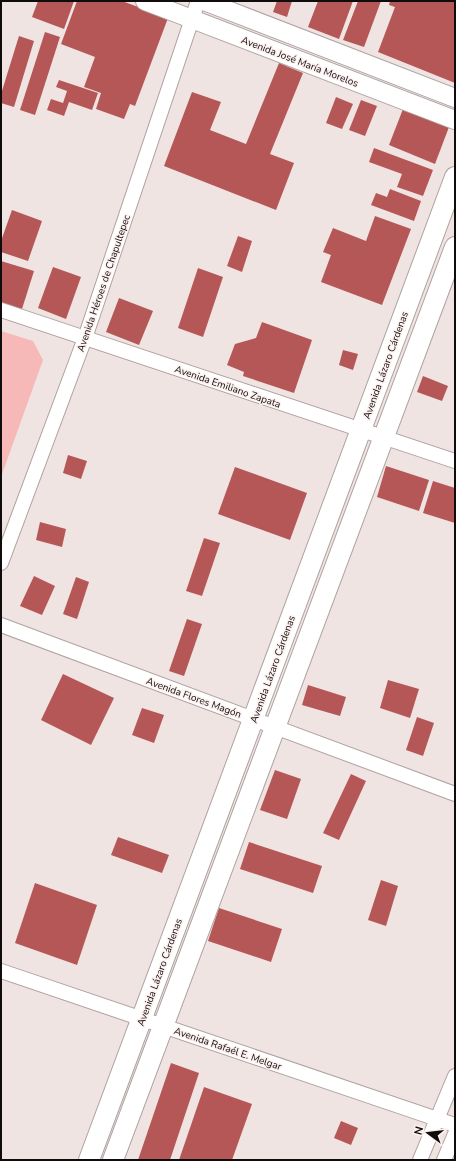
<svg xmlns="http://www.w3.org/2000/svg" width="456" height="1161" font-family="'Nunito Sans',sans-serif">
<rect width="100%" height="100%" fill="#f0e4e3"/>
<path fill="#f6b9b7" d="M1,331l32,10 10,19 -42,117z"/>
<g fill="#b65757">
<path d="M38,1h36l-10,28 -32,-12z"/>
<path d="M77,1h45l46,17 -33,88 -5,-2 -6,15 -28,-10 5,-16 -17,-6 11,-30 -34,-13z"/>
<path d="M277,1h15l-5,16 -14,-5z"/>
<path d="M318,1h35l-14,38 -31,-12z"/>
<path d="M358,1h23l-17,46 -21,-7z"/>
<path d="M390,1h65v82l-77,-31 17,-45 -6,-2z"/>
<path d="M45,32l15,5 -25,78 -15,-5z"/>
<path d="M19,36l15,5 -20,66 -13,-4v-9z"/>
<path d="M279,63l24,10 -33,81 24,9 -18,47 -112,-44 28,-74 29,10 -11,28 36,14z"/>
<path d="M59,80l39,13 -6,17 -23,-8 -5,14 -17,-6 4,-11 12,4 4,-12 -11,-4z"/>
<path d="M336,97l17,7 -11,25 -16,-6z"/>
<path d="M361,100l16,6 -12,30 -16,-6z"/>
<path d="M403,109l46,18 -14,37 -46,-19z"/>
<path d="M374,148l59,22 -10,26 -26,-9 5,-13 -33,-12z"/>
<path d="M390,189l31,12 -7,20 -43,-16 5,-12 11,4z"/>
<path d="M12,210l30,11 -14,40 -27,-9v-11z"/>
<path d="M375,216l36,13 -29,76 -61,-23 10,-27 -8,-3 10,-24 33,13z"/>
<path d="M238,236l14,5 -10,31 -15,-6z"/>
<path d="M1,261l33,10 -12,38 -21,-7z"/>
<path d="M53,267l28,10 -15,42 -28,-11z"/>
<path d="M198,268l25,9 -20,60 -25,-9z"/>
<path d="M119,298l34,13 -14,34 -33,-13z"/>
<path d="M262,322l50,18 -18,53 -51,-17 1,-4 -17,-7 8,-21 21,-6z"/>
<path d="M343,350l15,4 -5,16 -14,-5z"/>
<path d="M423,376l25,10 -6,15 -25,-9z"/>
<path d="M68,455l19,6 -6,18 -18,-6z"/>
<path d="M386,466l43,14 -10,31 -42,-14z"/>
<path d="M235,467l72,26 -17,47 -72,-26z"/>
<path d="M433,481l22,7v35l-32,-10z"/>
<path d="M40,522l26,7 -4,18 -26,-7z"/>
<path d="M204,538l16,5 -18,53 -16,-5z"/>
<path d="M34,576l21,10 -13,29 -22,-9z"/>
<path d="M76,577l13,5 -12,37 -14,-5z"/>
<path d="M187,619l15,5 -18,52 -15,-5z"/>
<path d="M63,674l51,24 -23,47 -50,-25z"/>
<path d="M388,680l31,9 -9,29 -30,-10z"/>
<path d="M308,685l38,12 -6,19 -38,-11z"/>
<path d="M142,708l22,7 -10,28 -22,-8z"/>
<path d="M417,717l17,6 -11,33 -17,-6z"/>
<path d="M275,770l26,9 -14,40 -27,-9z"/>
<path d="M351,774l15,7 -27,59 -16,-7z"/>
<path d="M118,837l51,18 -7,18 -51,-18z"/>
<path d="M249,842l73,24 -9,27 -73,-24z"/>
<path d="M381,880l17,6 -12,40 -18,-6z"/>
<path d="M35,883l62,22 -20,60 -62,-22z"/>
<path d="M219,908l63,21 -11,33 -63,-21z"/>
<path d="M171,1063l28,10 -29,87h-32z"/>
<path d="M204,1087l48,17 -20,56h-53z"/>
<path d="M341,1121l17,7 -7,17 -17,-7z"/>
</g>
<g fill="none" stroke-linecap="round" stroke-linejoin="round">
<g stroke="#aea2a1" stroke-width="16">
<g id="minor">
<path d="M1,310l454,151"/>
<path d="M1,563l84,-225 113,-337"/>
<path d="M1,625l454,169"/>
<path d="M1,971l454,154"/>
<path d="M420,1160l35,-84"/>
<path d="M444,1160l11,-26"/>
</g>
</g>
<g stroke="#aea2a1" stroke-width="20">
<g id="tertiary">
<path d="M145,1l310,119"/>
<path d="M204,1l251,97"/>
</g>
</g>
<g stroke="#aea2a1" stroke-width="22">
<g id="secondary">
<path d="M89,1160l366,-983"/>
<path d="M113,1160l342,-913"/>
</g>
</g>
<use href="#minor" stroke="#fff" stroke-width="14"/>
<use href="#tertiary" stroke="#fff" stroke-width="18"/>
<use href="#secondary" stroke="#fff" stroke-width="20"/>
</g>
<g text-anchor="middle" stroke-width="3" stroke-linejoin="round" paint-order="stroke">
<g font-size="10" fill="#100c0c" stroke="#fdf1f0">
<text transform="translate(300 61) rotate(21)" y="4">Avenida José María Morelos</text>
<text transform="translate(103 283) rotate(-71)" y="4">Avenida Héroes de Chapultepec</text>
<text transform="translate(385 365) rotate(-70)" y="4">Avenida Lázaro Cárdenas</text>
<text transform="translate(228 386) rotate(19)" y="4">Avenida Emiliano Zapata</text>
<text transform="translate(272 669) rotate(-70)" y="4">Avenida Lázaro Cárdenas</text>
<text transform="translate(194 697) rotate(20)" y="4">Avenida Flores Magón</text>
<text transform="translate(159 972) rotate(-70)" y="4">Avenida Lázaro Cárdenas</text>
<text transform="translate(228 1048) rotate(19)" y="4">Avenida Rafaél E. Melgar</text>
</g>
</g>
<rect width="456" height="1161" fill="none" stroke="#100c0c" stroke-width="4"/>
<g transform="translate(428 1133) rotate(285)" stroke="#fdf1f0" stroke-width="3" paint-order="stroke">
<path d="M0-3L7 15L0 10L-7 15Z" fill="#100c0c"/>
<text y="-6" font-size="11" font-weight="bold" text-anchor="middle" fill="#100c0c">N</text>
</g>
</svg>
